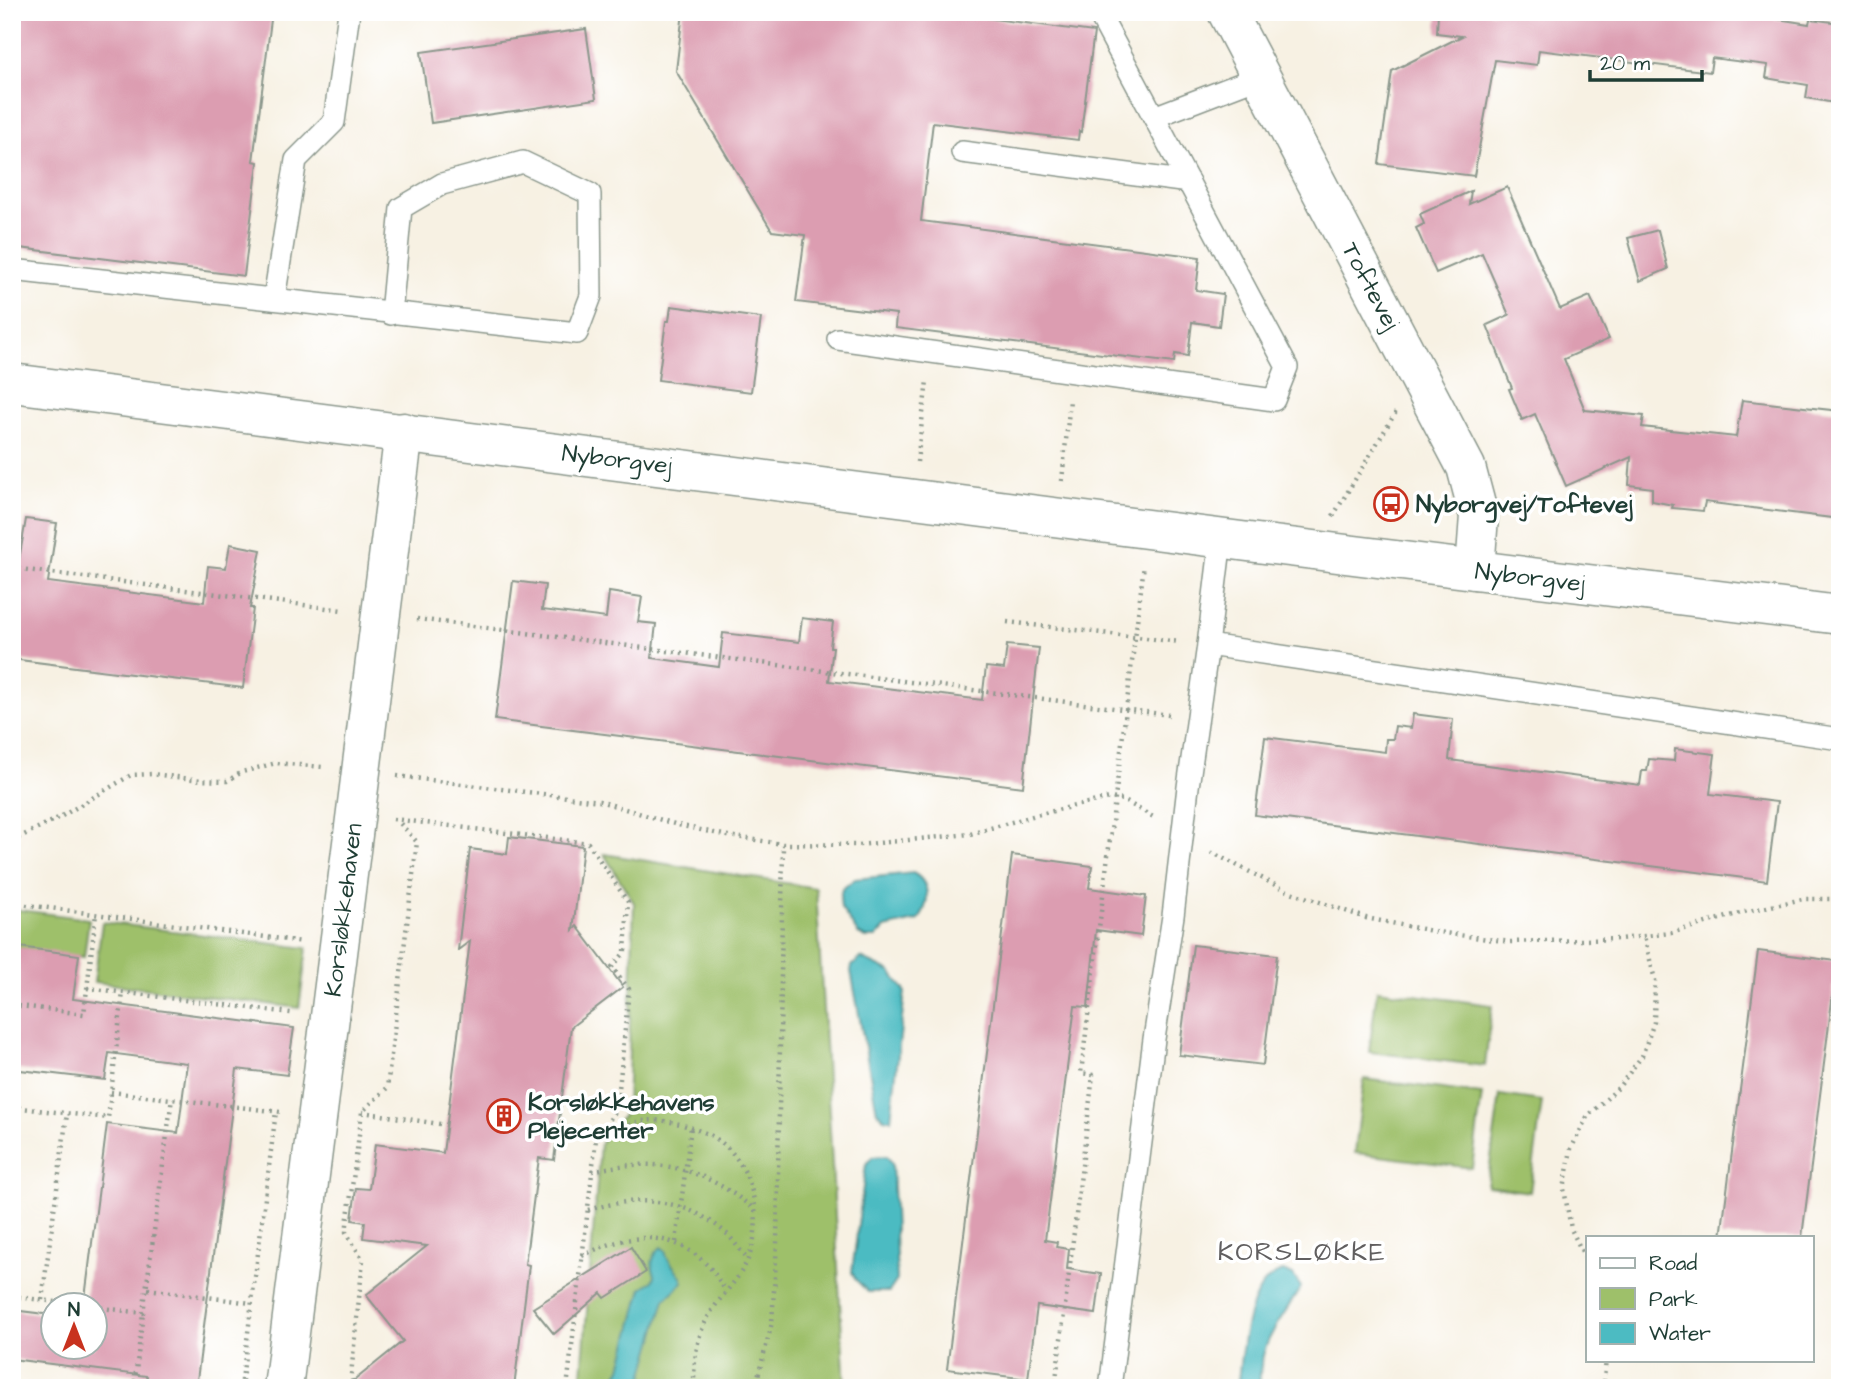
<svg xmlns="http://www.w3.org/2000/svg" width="1852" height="1400" font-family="'Architects Daughter',sans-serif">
<rect width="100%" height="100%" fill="#fff"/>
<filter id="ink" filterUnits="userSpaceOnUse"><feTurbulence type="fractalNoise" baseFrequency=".0143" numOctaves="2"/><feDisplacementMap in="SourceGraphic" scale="14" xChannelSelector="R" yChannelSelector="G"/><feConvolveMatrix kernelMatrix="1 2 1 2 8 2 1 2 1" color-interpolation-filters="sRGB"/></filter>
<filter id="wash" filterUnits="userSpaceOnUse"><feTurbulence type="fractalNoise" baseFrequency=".00686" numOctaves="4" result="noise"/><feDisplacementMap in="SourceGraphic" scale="28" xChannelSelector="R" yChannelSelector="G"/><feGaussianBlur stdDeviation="1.57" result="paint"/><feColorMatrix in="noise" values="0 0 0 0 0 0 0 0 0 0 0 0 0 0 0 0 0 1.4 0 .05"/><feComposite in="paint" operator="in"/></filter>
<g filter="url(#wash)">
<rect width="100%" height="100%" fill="#f7f1e3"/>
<g fill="#9ec06a" stroke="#5e7e4f" stroke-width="2">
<path d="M604,854l212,34 29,500h-264l19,-244 27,-34 7,-207z"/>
<path d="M12,909l77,10 -5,38 -72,-10z"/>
<path d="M102,922l205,26 -8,60 -205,-26z"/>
<path d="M1377,990l115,15 -7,61 -116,-14z"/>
<path d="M1364,1079l118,15 -10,74 -117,-15z"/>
<path d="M1500,1095l42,6 -12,91 -43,-6z"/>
</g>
<g fill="#4cbbc2" stroke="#367c7b" stroke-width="2">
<path d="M913,873c19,10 16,31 6,47l-34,8 -9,10h-10l-8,-4 -17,-26 -1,-11 2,-8 13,-10z"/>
<path d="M861,958l30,14 14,19 -14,128h-6l-8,-7 -26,-141 1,-5z"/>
<path d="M887,1156l5,7 5,117 -8,12h-21l-13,-13 -3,-7 14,-108 6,-7z"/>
<path d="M661,1247l4,3c3,16 14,18 18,32l-18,17 -25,89h-31l12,-20 21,-80 11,-7 2,-6c-5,-11 -3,-19 6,-28z"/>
<path d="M1283,1271l10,4 8,12c-21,35 -44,57 -41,101h-23c5,-33 7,-107 46,-117z"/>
</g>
<g id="blocks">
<g fill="#dc9db1">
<path d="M12,12h260l-19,149 5,1 -14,114 -232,-29z"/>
<path d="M683,12h257l154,20 -13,100 -2,-1 -1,9 -145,-18 -12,99 279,36 -4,33 27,4 -4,32 -27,-4 -4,34 -13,-2 -1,9 -279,-35 1,-14 -100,-12 9,-67 -33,-4 -96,-160z"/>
<path d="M1438,12h295l76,12 1,-5 30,4v81l-34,-6 2,-13 -42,-7 2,-13 -56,-7 -2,14 -171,-22 -2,15 -42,-5 -21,116 -95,-12 13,-93 70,-35 -25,-3z"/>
<path d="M586,29l10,70 -165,24 -10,-71z"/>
<path d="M1507,187l53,122 30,-13 19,43 -45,20 21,51 59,6 -2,11 94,10 6,-37 98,11v108l-135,-17 -2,9 -31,-3 1,-3 -21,-4v-13l-23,-3 2,-28 -65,29 -31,-72 -13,6 -13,-31 3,-1 -25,-63 22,-10 -27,-62 -46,20 -20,-45 8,-4 -4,-10 51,-23 -2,13z"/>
<path d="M1658,230l10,39 -28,12 -12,-43z"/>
<path d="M671,306l90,12 -10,74 -93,-12 8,-59h3z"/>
<path d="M26,519l31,4 -9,59 156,20 4,-36 18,2 4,-24 31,6 -11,58h3l-10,80 -231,-29v-81h4z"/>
<path d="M513,581l32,4 -3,25 64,8 3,-26 33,5 -4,25 18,2 -4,34 67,9 4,-34 76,9 3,-24 31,4 -3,25h3l-4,34 153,19 4,-33 18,2 3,-24 32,3 -16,139 -528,-67z"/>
<path d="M1413,714l40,5 -4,41 191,25 2,-14h5l2,-12 25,2 1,-12 40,5 -5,40 67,8 -10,79 -512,-66 10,-78 120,15 1,-13h7l2,-13 16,2z"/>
<path d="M509,837l74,9 -10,84 4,-4 46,61 -52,40 -17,133 -15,-2 -14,106 4,1 -15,123h-169l58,-47 -37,-46 61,-49 -64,-8 2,-16 -13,-2 4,-32 13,1 6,-45 68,9 27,-212 -12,9 12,-101 37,5z"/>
<path d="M1012,855l80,11 -3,22 57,8 -5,40 -45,-6 -8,77 -13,-1 -30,234 12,2 -1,5 13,2 -2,20 34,5 -5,40 -59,-8 -9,73 -81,-10z"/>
<path d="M1193,945l84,10 -14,110 -84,-10z"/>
<path d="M12,946l67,9 -6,44 221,29 -7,47 -50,-6 -41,319h-50l1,-12 -135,-17v-49l40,5v33h42v-42h-10l23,-182 71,9 9,-70 -78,-10 -4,27 -93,-11z"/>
<path d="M1758,951l79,10 -35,276h-81z"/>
<path d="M631,1247l15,25 -41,26 -4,-5 -47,41 -21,-26z"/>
</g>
</g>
</g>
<g filter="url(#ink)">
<use href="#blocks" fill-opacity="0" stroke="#8b978c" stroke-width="2"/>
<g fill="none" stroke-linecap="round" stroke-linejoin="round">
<g stroke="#8b978c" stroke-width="24">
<g id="lane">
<path d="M1154,117l107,-41"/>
<path d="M962,152l227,30"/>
<path d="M12,270l565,63 14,-37 -1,-102 -67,-32 -81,22 -41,24 -10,106"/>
<path d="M274,299l22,-139 38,-38 15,-110"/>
<path d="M838,339l436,61 13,-33 -189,-355"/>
<path d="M1208,645l13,-106"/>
<path d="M1110,1388l44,-349 19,-123 15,-129 20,-142 632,94"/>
</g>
</g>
<g stroke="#8b978c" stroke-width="41">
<g id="street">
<path d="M1227,12l239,455 13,49 -4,54"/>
<path d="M283,1388l121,-956"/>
</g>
</g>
<g stroke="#8b978c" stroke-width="41">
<path id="secondary" d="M12,383c610,76 1218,160 1828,232"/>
</g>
<g stroke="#8b978c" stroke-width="4.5" stroke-dasharray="2 5" stroke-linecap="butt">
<path d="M917,462l10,-81"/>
<path d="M1062,481l8,-81"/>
<path d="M1333,516l63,-104"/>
<path d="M12,568l331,42"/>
<path d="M417,619l752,96"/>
<path d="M1007,622l173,20"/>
<path d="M397,776l202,25 79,24 50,11 55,8 75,1 112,-11 66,-19 73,-17 14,2 32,18"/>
<path d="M393,819l195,24 40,59 -3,50 -13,15 17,22 -12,120 -21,30 -29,249"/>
<path d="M12,841l50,-25 69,-41 21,-1 49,6 26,1 15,-9 34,-9 47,4"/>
<path d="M1211,852l74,38 81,28 71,14 73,10 110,-3 51,-6 73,-21 59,-13h37"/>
<path d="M12,903l291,39"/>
<path d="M87,988l204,25"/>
<path d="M12,1005l72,9 12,-100"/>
<path d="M111,1092l170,20"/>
<path d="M12,1107l96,11 15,-126"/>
<path d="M362,1112l84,13"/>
<path d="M597,1138c41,-22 63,-23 106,-6 47,18 64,83 45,127 -10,24 -34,42 -44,66 -9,20 -10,41 -10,63"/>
<path d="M12,1163l7,-55"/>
<path d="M592,1171c66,-15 111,-4 163,39"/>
<path d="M588,1210c50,-15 98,-13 139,24 8,8 14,18 21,26"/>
<path d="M676,1242l15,-115"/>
<path d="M582,1256c45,-23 91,-29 129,13 5,6 10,15 15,22"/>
<path d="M1588,1264l-17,-35 -7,-40 7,-40 16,-32 31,-29 24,-32 12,-34 1,-42 -11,-44"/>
<path d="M148,1289l103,14"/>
<path d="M12,1296l72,10"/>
<path d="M42,1300l25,-186"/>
<path d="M94,1307l49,6 29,-215"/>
<path d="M134,1388l9,-75"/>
<path d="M241,1388l35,-277"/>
<path d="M354,1388l-3,-13 12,-115 -17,-28 16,-120 25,-24 30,-246 -20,-22"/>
<path d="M755,1388l17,-65 5,-80 6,-399"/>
<path d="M1055,1388l38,-313 -12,-2 63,-508"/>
<path d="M1603,1388l3,-28"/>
</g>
<use href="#lane" stroke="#fff" stroke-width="21"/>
<use href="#street" stroke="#fff" stroke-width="38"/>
<use href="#secondary" stroke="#fff" stroke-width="38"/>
</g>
</g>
<defs>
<g id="bus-ring" transform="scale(1.75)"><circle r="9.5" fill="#fff" stroke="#c8321e" stroke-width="1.5"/><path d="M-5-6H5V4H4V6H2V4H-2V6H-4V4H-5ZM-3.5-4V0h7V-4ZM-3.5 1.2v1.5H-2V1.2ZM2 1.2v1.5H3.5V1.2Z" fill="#c8321e"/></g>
<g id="building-ring" transform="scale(1.75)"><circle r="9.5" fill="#fff" stroke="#c8321e" stroke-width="1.5"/><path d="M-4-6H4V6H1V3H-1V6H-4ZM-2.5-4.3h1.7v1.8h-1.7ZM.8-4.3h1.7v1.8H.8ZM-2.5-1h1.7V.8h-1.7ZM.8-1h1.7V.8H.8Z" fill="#c8321e"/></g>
</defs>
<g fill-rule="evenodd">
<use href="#bus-ring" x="1391" y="504"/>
<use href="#building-ring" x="504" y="1116"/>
</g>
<g text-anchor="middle" stroke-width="7" stroke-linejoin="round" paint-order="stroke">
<g font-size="24" fill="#1f3d34" stroke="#fff">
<text transform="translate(1371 286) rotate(62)" y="8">Toftevej</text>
<text transform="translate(617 459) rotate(7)" y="8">Nyborgvej</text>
<text transform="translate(1530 577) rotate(7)" y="8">Nyborgvej</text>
<text transform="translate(343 910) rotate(-83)" y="8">Korsløkkehaven</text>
</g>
<g font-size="24" font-weight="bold" fill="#1f3d34" stroke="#fff" text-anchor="start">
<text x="1416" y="512">Nyborgvej/Toftevej</text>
<text x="528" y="1110">Korsløkkehavens<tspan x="528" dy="28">Plejecenter</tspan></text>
</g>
<g font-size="26" letter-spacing="2" fill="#615f60" stroke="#fff">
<text x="1302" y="1260">KORSLØKKE</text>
</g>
</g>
<rect width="1852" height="1400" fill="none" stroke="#fff" stroke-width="42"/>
<rect x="1586" y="1236" width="228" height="126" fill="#ffffff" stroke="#a5b1ae" stroke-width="2"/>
<rect x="1600" y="1258" width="35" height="10" fill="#ffffff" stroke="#a5b1ae" stroke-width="2"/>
<text x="1649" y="1270" font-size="21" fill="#1f3d34">Road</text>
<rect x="1600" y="1288" width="35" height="21" fill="#9ec06a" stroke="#a5b1ae" stroke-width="2"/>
<text x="1649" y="1306" font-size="21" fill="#1f3d34">Park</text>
<rect x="1600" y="1323" width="35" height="21" fill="#4cbbc2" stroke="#a5b1ae" stroke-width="2"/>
<text x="1649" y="1340" font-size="21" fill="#1f3d34">Water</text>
<g transform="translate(74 1326)"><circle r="33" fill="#ffffff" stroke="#a5b1ae" stroke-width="2"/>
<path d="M0-5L12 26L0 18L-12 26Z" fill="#c8321e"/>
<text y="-10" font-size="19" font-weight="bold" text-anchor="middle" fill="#1f3d34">N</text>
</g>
<path d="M1590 70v10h112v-10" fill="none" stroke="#1f3d34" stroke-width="3.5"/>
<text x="1600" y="70" font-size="21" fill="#1f3d34" stroke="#ffffff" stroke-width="5" paint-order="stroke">20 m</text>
</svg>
